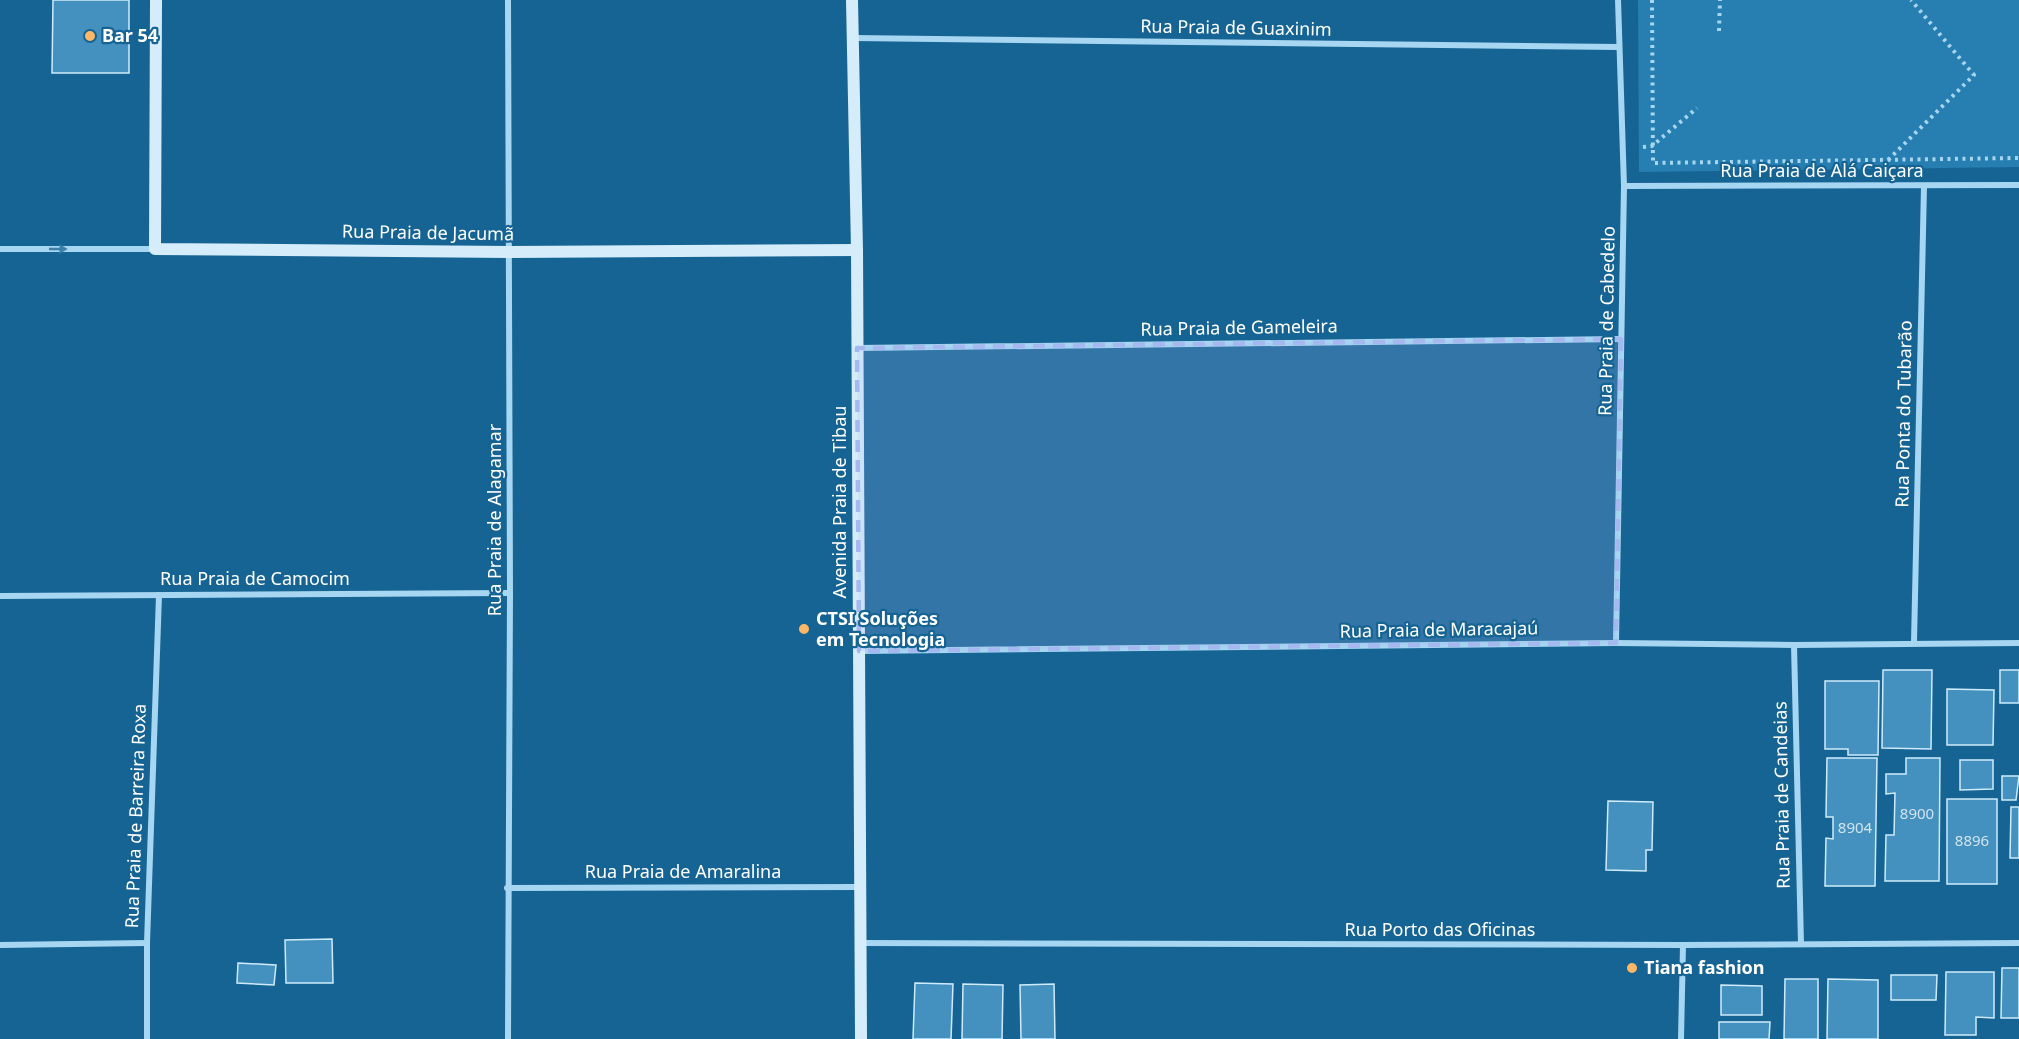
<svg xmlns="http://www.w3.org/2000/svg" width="2019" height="1039" font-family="'Noto Sans',sans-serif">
<rect width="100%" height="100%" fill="#166494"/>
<path fill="#267eb1" d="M1638,0h381v167l-380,5z"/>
<g fill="#4490be" stroke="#ceebfc" stroke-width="1.5">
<path d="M53,0h76v73h-77z"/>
<path d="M1883,670h49l-1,79 -49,-1z"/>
<rect x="2000" y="670" width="19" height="33"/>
<path d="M1825,681h54l-1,74h-30v-6h-23z"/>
<path d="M1947,689l47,1 -1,55h-46z"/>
<path d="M1827,758h50l-2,128h-50l1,-48 7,1v-22h-7z"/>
<path d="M1906,758h34l-1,123h-54l1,-46h8l1,-42 -9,1v-20h20z"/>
<path d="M1960,760h33v29l-33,1z"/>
<path d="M2002,776h17l-3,24h-14z"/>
<rect x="1947" y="799" width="50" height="85"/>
<path d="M1608,801l45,1 -1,48h-6v21l-40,-1z"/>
<path d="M2011,807h8v51h-9z"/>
<path d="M332,939l1,44h-47l-1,-43z"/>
<path d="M238,963l38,2 -2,20 -37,-2z"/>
<path d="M2002,968h17v50h-18z"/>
<path d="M1946,972h48v46l-18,-1v18h-31z"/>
<path d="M1891,975h46l-1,25h-45z"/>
<path d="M1785,979h33v60h-34z"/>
<path d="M1828,979l50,1v59h-51z"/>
<path d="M915,983l38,1 -2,55h-38z"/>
<path d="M963,984l40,1 -1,54h-40z"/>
<path d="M1054,984l1,55h-34l-1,-54z"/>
<path d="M1721,985l41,1v29h-41z"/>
<path d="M1719,1022h51l-1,17h-50z"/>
</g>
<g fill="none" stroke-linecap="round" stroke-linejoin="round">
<g stroke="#a6d6f1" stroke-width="4" stroke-dasharray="3 4.5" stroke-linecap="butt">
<path d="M1652,0l1,163 366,-5"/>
<path d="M1719,31l1,-31"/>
<path d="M1643,147l9,-1 45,-38"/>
<path d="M1888,160l86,-85 -63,-75"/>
</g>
<g stroke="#a6d6f1" stroke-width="6">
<path d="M508,0l2,593 -2,446"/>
<path d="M853,38l765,9"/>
<path d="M1624,186l395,-1"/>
<path d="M0,249h155"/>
<path d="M857,348l764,-9"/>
<path d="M0,596l510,-3"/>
<path d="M1914,642l10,-456"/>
<path d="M1616,643l8,-457 -6,-186"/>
<path d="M1794,645l7,299"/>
<path d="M859,651l757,-8 178,2 225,-2"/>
<path d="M507,888l352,-1"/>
<path d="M861,943l822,2 336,-2"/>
<path d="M0,945l147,-2"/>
<path d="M147,1039v-96l12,-348"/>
<path d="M1681,1039l2,-94"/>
</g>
<g stroke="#d5edfb" stroke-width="12">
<path d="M156,0l-1,249 354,3 348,-2"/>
<path d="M852,0l5,250 4,789"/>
</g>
</g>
<defs><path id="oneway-solid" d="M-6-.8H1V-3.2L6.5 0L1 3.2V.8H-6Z" transform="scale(1.5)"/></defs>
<use fill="#3a80ab" href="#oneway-solid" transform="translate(58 249)"/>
<path fill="#a5b8ef" fill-opacity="0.2" stroke="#a5b8ef" stroke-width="4.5" stroke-dasharray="12 8" stroke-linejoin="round" d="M1621,339l-5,304 -757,8 -2,-303z"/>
<g fill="#ffb766" stroke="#166494" stroke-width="2">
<circle cx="90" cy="36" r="6"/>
<circle cx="804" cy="629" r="6"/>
<circle cx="1632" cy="968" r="6"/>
</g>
<g text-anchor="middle" stroke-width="4.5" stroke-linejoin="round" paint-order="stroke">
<g font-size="15" fill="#d0e3ef">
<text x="1917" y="819">8900</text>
<text x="1855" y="833">8904</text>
<text x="1972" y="846">8896</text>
</g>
<g font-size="18" fill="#fff" stroke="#166494">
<text transform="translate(1236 28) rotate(1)" y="6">Rua Praia de Guaxinim</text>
<text x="1822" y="177">Rua Praia de Alá Caiçara</text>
<text transform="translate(428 233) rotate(1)" y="6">Rua Praia de Jacumã</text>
<text transform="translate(1607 321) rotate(-89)" y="6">Rua Praia de Cabedelo</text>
<text transform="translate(1239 328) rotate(-1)" y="6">Rua Praia de Gameleira</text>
<text transform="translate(1904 414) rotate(-89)" y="6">Rua Ponta do Tubarão</text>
<text transform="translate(840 502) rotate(-90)" y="6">Avenida Praia de Tibau</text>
<text transform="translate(495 520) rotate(-90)" y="6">Rua Praia de Alagamar</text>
<text x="255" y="585">Rua Praia de Camocim</text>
<text transform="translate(1439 630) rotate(-1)" y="6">Rua Praia de Maracajaú</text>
<text transform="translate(1782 795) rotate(-91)" y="6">Rua Praia de Candeias</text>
<text transform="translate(136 816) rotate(-88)" y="6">Rua Praia de Barreira Roxa</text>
<text x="683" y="878">Rua Praia de Amaralina</text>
<text x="1440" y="936">Rua Porto das Oficinas</text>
</g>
<g font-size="18" font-weight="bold" fill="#fff" stroke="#166494" text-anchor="start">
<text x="102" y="42">Bar 54</text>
<text x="816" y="625">CTSI Soluções<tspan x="816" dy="21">em Tecnologia</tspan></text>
<text x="1644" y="974">Tiana fashion</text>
</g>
</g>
</svg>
